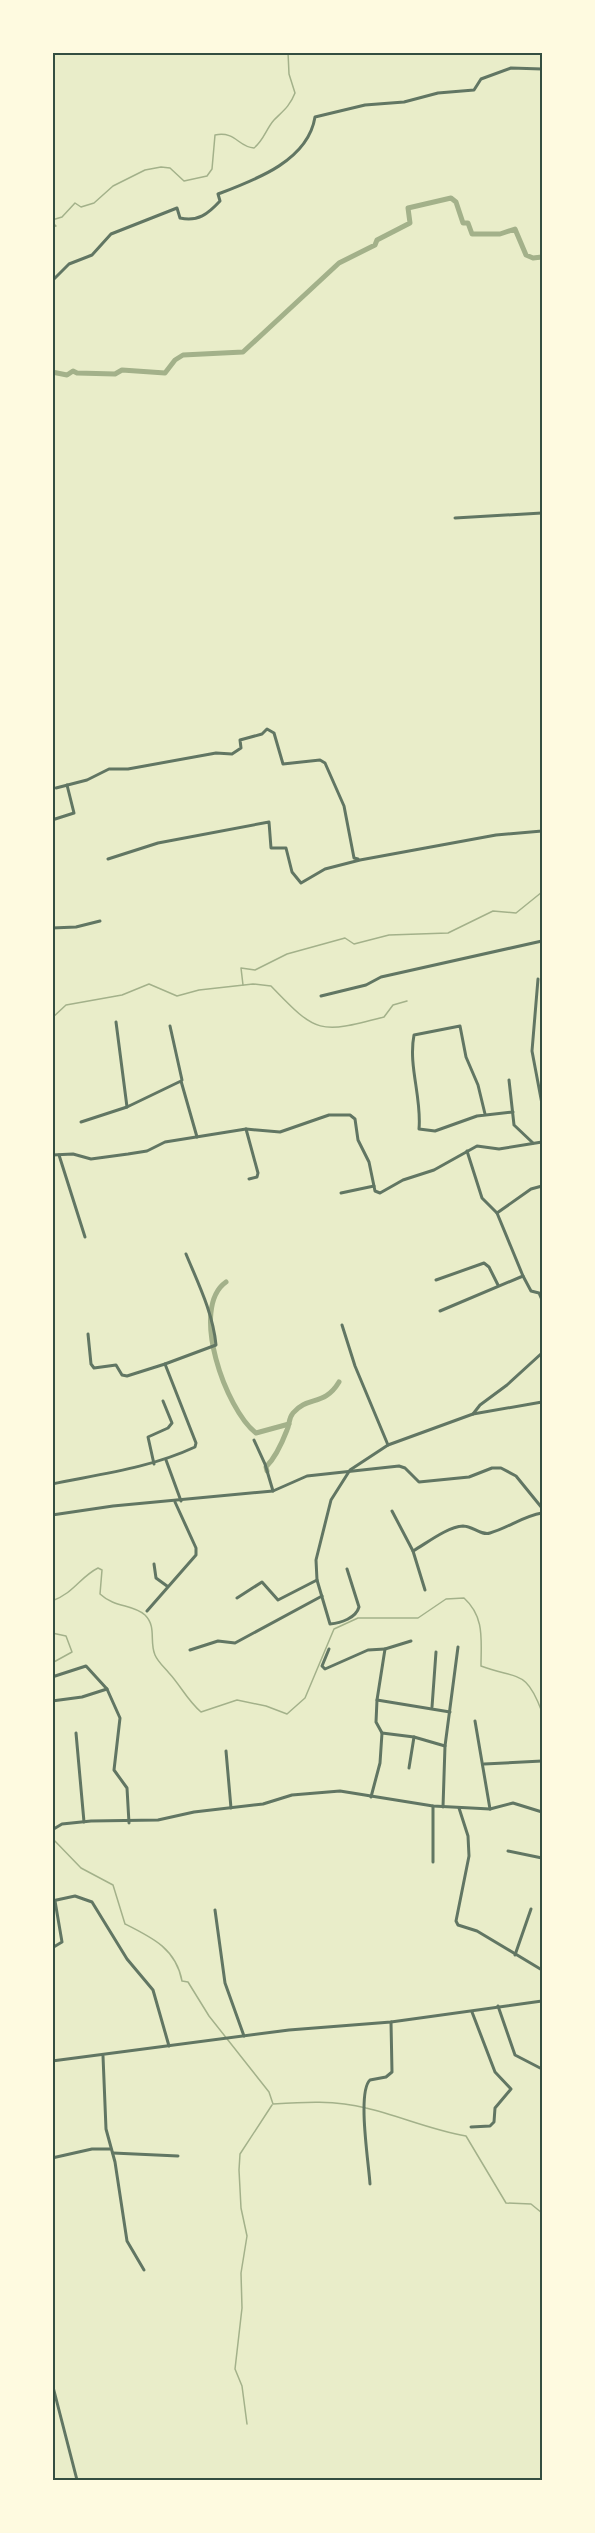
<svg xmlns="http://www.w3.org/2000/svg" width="595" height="2533" font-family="'Space Grotesk',sans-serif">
<rect width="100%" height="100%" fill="#e9edc9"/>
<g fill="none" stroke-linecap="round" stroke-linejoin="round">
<g stroke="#a3b18a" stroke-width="1.5">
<path d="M52,220l10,-3 13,-14 6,4 13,-4 19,-17 32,-16 16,-3 9,1 14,13 23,-5 5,-7 3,-34c21,-4 23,12 39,13 10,-8 12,-19 20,-28 9,-9 16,-14 21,-27l-6,-19 -1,-22"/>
<path d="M52,222l4,4 -4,1"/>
<path d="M243,985l-2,-17 14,2 32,-16 58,-16 9,6 35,-9 59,-2 45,-22 23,2 26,-21"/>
<path d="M52,1018l14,-13 56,-10 27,-11 28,12 22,-6 54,-6 18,2c46,48 48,48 113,31l9,-12 14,-4"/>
<path d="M52,1601c22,-8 28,-24 46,-33l4,2 -2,24c15,14 33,10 45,21 12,12 4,26 10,40 3,7 9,12 14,18 12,13 18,27 32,39l36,-12 29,6 21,8 18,-16 29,-69 24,-11h60l28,-19 18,-1c21,19 17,42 17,68 38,14 45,3 61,46"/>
<path d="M52,1633l14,3 6,16 -20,11"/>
<path d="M52,1838l29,30 32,17 12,39c28,14 51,25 57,57l6,1 21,34 60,76 4,12c30,-2 63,-4 93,4 34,8 65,22 100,28l40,67 25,1 11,9"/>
<path d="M247,2424l-5,-38 -7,-17 7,-61 -1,-35 6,-37 -6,-28 -2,-38 1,-16 32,-49"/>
</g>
<g stroke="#a3b18a" stroke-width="5">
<path d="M52,372l15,3 6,-4 4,2 38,1 7,-4 43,3 10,-13 8,-5 60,-3 96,-89 36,-18 2,-5 33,-17 -2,-15 43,-10 5,4 7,21h5l4,11h28l15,-5 11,26 7,3 9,-1"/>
<path d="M226,1282c-37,26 0,128 30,151l33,-9"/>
<path d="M267,1471l-1,-4c10,-10 16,-24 21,-37 3,-6 1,-11 6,-17 15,-18 31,-6 46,-31"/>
</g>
<g stroke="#617663" stroke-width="3">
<path d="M52,301l1,-21 16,-16 23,-9 19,-21 66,-26 3,10c18,4 28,-4 40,-17l-2,-7c37,-14 90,-33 97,-77l50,-12 39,-3 34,-9 36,-3 7,-11 30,-11 31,1"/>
<path d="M455,518l87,-5"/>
<path d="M56,788l31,-8 22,-11h19l88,-16 16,1 9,-6 -1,-8 22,-6 5,-5 7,4 9,31 37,-4 5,3 19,43 10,52 4,1"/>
<path d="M52,820l22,-7 -7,-28"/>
<path d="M108,859l50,-16 111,-21 2,26h15l6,24 9,11 24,-14 35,-9 136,-25 46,-4"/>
<path d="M52,928l24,-1 24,-6"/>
<path d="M538,979l-6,72 10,53"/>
<path d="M321,996l45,-11 15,-8 161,-36"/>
<path d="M116,1022l11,85 54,-26 16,56"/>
<path d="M170,1026l12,54"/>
<path d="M509,1080l5,45 19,18"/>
<path d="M485,1114l-7,-29 -12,-28 -6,-31 -46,9c-6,31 8,63 5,94l16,2 42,-15 36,-4"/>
<path d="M542,1120v6"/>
<path d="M81,1122l46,-15"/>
<path d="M246,1129l12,44 -1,4 -8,2"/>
<path d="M467,1151l15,47 15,15"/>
<path d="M52,1155l21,-1 18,5 37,-5 19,-3 18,-9 81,-13 34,3 49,-17h21l5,4 3,21 11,22 6,29 5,2 23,-13 31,-10 43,-24 22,3 43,-7"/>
<path d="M59,1155l26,82"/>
<path d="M341,1193l33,-7"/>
<path d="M523,1276l8,15 8,2 3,7"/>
<path d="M436,1280l48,-17 5,4 9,18"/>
<path d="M440,1311l83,-35 -26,-63 34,-24 11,-3"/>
<path d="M342,1325l13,41 33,79"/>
<path d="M165,1364l51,-19c-3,-32 -18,-62 -30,-91"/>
<path d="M473,1414l7,-9 27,-20 35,-32"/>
<path d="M254,1440l11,24 8,27"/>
<path d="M166,1460l15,41"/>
<path d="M154,1464l-6,-27 20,-9 4,-5 -9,-22"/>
<path d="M52,1484c49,-10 98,-16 143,-37l1,-4 -31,-79 -38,12 -5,-1 -6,-10 -22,3 -3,-4 -3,-30"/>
<path d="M392,1511l21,40c14,-8 34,-24 50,-25 10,0 18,10 27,7 18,-5 33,-17 52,-20"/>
<path d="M52,1515l61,-9 160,-15 34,-15 92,-10 6,2 14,14 50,-5 23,-9h9l15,8 26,32"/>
<path d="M413,1551l12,39"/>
<path d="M154,1564l2,14 11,8"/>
<path d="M347,1569l12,38c-3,11 -18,16 -29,17l-13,-44 -1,-20 15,-60 19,-30 38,-25 85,-31 69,-12"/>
<path d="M237,1598l25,-16 16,18 39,-20"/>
<path d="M147,1611l49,-56v-7l-21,-46"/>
<path d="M411,1641l-26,8 -8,51 73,12"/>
<path d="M329,1649l-7,17 3,3 43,-19 17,-1"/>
<path d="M190,1650l28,-9 17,2 87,-47"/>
<path d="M52,1677l34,-11 21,23 13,29 -6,52 13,18 2,35"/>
<path d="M377,1700l-1,22 6,11"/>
<path d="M52,1701l30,-4 25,-8"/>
<path d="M432,1707l4,-55"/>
<path d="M475,1721l15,88"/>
<path d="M76,1733l8,89"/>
<path d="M226,1751l5,57"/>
<path d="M484,1764l58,-3"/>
<path d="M409,1768l5,-31"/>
<path d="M371,1797l9,-34 2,-30 32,4 31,9"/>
<path d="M443,1807l2,-61 13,-99"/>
<path d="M459,1808l9,28 1,20 -13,65 2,4 19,6 65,39"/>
<path d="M52,1830l10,-6 29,-3 67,-1 36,-8 69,-8 29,-9 48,-4 93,15 57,3 23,-6 29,9"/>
<path d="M508,1851l34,7"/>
<path d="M433,1862v-56"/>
<path d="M52,1901l23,-5 17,6 35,57 26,31 16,56"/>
<path d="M215,1910l10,73 19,53"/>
<path d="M52,1948l10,-6 -7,-41"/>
<path d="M515,1955l16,-46"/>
<path d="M498,2006l17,49 27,14"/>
<path d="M103,2056l3,73 9,33 12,79 17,29"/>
<path d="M52,2061l237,-31 102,-8 151,-21"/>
<path d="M471,2127l19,-1 4,-4 1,-14 16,-19 -16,-17 -23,-60"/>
<path d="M113,2153l65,3"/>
<path d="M52,2158l40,-9h18"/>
<path d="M370,2184c-1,-19 -13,-92 0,-104l16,-3 6,-5 -1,-50"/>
<path d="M52,2383l25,97"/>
</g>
</g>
<rect width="595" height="2533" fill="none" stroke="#fefae0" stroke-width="108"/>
<rect x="54" y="54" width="487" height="2425" fill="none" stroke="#344e41" stroke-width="2"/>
</svg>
